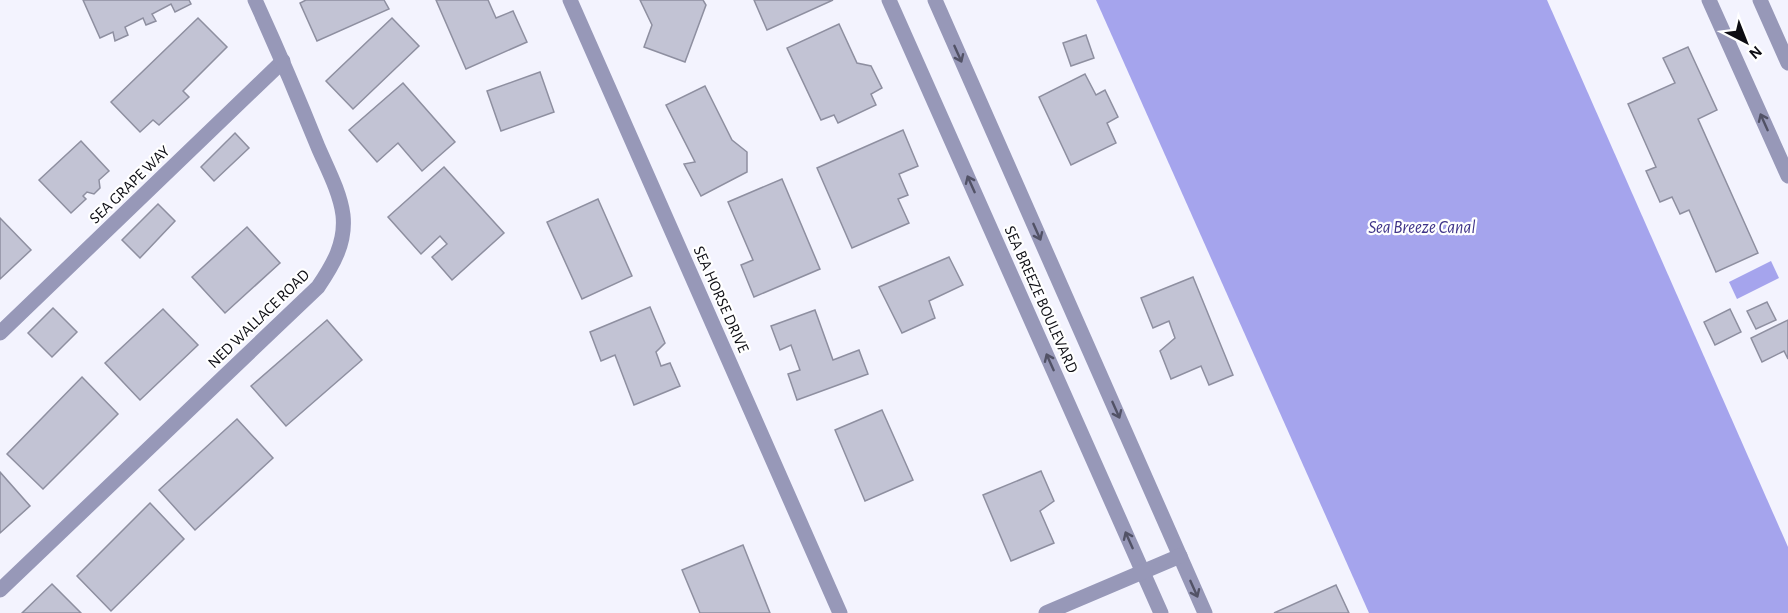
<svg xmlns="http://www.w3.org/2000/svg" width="1788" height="613" font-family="'Alegreya Sans',sans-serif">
<rect width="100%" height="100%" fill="#f3f3fe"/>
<g fill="#a5a4ed">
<path d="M1096,0h451l241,547v66h-419z"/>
<path d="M1771,261l8,17 -42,21 -8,-17z"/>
</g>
<g fill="#c2c3d4" stroke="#8e8fa0" stroke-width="1.5">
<path d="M83,0h106l2,4 -16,8 -4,-8 -19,10 4,7 -10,4 -3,-7 -18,9 3,8 -13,6 -2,-9 -13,6z"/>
<path d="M306,0h78l5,9 -72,32 -17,-38z"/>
<path d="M436,0h52l8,18 17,-7 14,31 -61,27z"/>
<path d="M640,0h63l3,5 -21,57 -41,-15 8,-22z"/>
<path d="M754,0h79l-66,30z"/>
<path d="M198,18l29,29 -44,44 6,6 -30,28 -6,-5 -13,12 -29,-30z"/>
<path d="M392,18l27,28 -66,63 -27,-28z"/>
<path d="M839,24l18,39 14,3 11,22 -11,6 5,11 -38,18 -4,-8 -13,5 -34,-72z"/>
<path d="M1086,35l8,23 -23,8 -8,-23z"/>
<path d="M1688,47l29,63 -19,9 60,134 -42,19 -27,-62 -9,4 -8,-17 -12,5 -14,-31 10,-4 -28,-63 47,-21 -12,-25z"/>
<path d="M540,72l14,40 -53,19 -14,-40z"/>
<path d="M1085,74l11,21 9,-5 13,27 -11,6 9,20 -45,22 -32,-68z"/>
<path d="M403,83l52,59 -33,29 -24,-28 -21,19 -28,-32z"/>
<path d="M705,86l27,54 15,12v20l-46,24 -17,-32 11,-2 -29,-57z"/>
<path d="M903,130l15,36 -19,8 9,21 -10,4 11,24 -57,25 -35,-80z"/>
<path d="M235,133l14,15 -35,33 -13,-14z"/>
<path d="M81,141l28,30 -10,9 1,8 -6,6 -7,-2 -4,4 3,3 -15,14 -32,-33z"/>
<path d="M444,167l60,66 -52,47 -20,-23 15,-13 -7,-8 -19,18 -33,-37z"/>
<path d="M782,179l38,90 -66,28 -13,-32 12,-5 -25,-58z"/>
<path d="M598,199l34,77 -50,23 -35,-77z"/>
<path d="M158,204l17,17 -35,37 -18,-18z"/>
<path d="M0,218l31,32 -31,29z"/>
<path d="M247,227l33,36 -55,50 -33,-36z"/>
<path d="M949,257l14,28 -34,16 6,17 -33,15 -23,-46z"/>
<path d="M1193,277l40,98 -24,10 -8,-19 -30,13 -11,-28 15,-13 -6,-17 -16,7 -12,-30z"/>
<path d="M1767,302l9,18 -20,9 -9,-18z"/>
<path d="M650,307l15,36 -9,9 5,14 9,-3 10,23 -46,19 -19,-50 -14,6 -11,-29z"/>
<path d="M53,308l24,24 -25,25 -24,-24z"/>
<path d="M163,309l35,36 -58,55 -35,-37z"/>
<path d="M1730,309l11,23 -26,13 -11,-23z"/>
<path d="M815,310l18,50 26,-10 9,24 -71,26 -9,-26 12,-4 -9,-25 -11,5 -9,-24z"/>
<path d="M327,320l35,40 -76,66 -35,-40z"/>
<path d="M1788,320v39l-4,-8 -22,11 -11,-24z"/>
<path d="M82,377l36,37 -75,75 -36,-35z"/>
<path d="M882,410l31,70 -48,21 -30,-71z"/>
<path d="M237,419l36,39 -78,72 -36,-40z"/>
<path d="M1041,471l13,30 -14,10 14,32 -43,18 -28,-66z"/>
<path d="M0,472l30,34 -30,27z"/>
<path d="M150,503l34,36 -73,72 -34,-35z"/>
<path d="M743,545l27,68h-70l-18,-43z"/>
<path d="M52,584l29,29h-59z"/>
<path d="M1336,585l13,28h-75z"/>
</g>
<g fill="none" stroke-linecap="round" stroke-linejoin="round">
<g stroke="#9798b8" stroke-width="15">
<path d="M570,0l270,613"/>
<path d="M889,0l272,613"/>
<path d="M935,0l270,613"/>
<path d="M1709,0l79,176"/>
<path d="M1760,0l28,63"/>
<path d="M0,333l283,-272"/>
<path d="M0,590l318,-303c15,-22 28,-44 25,-72 -3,-23 -16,-47 -25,-68 -20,-50 -41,-99 -63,-147"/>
<path d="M1046,613l134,-57"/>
</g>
</g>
<defs><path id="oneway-shaft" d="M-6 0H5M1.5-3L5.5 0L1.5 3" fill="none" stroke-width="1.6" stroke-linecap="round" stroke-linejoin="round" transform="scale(1.5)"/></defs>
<g stroke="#525266">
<use href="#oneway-shaft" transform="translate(958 54) rotate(66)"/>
<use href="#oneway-shaft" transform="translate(1764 122) rotate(-114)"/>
<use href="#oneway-shaft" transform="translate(971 184) rotate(-114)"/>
<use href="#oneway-shaft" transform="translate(1037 232) rotate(66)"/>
<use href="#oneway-shaft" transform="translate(1050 362) rotate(-114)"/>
<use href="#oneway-shaft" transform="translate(1116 410) rotate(66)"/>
<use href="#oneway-shaft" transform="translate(1129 540) rotate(-114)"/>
<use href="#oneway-shaft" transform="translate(1194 589) rotate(66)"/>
</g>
<g text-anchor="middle" stroke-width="4.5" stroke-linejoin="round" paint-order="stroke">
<g font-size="16" fill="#0d0d13" stroke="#fff">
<text transform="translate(129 184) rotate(-44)" y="6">SEA GRAPE WAY</text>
<text transform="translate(722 299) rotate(66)" y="6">SEA HORSE DRIVE</text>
<text transform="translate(1042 299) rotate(66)" y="6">SEA BREEZE BOULEVARD</text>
<text transform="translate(258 318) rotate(-44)" y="6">NED WALLACE ROAD</text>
</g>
<g font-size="18" font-style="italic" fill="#403589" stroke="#fff">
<text x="1422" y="233">Sea Breeze Canal</text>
</g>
</g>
<g transform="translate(1746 42) rotate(138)" stroke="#ffffff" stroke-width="4.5" paint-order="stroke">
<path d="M0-4.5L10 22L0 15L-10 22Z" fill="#0d0d13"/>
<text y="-9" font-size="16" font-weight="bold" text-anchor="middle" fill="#0d0d13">N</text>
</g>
</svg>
